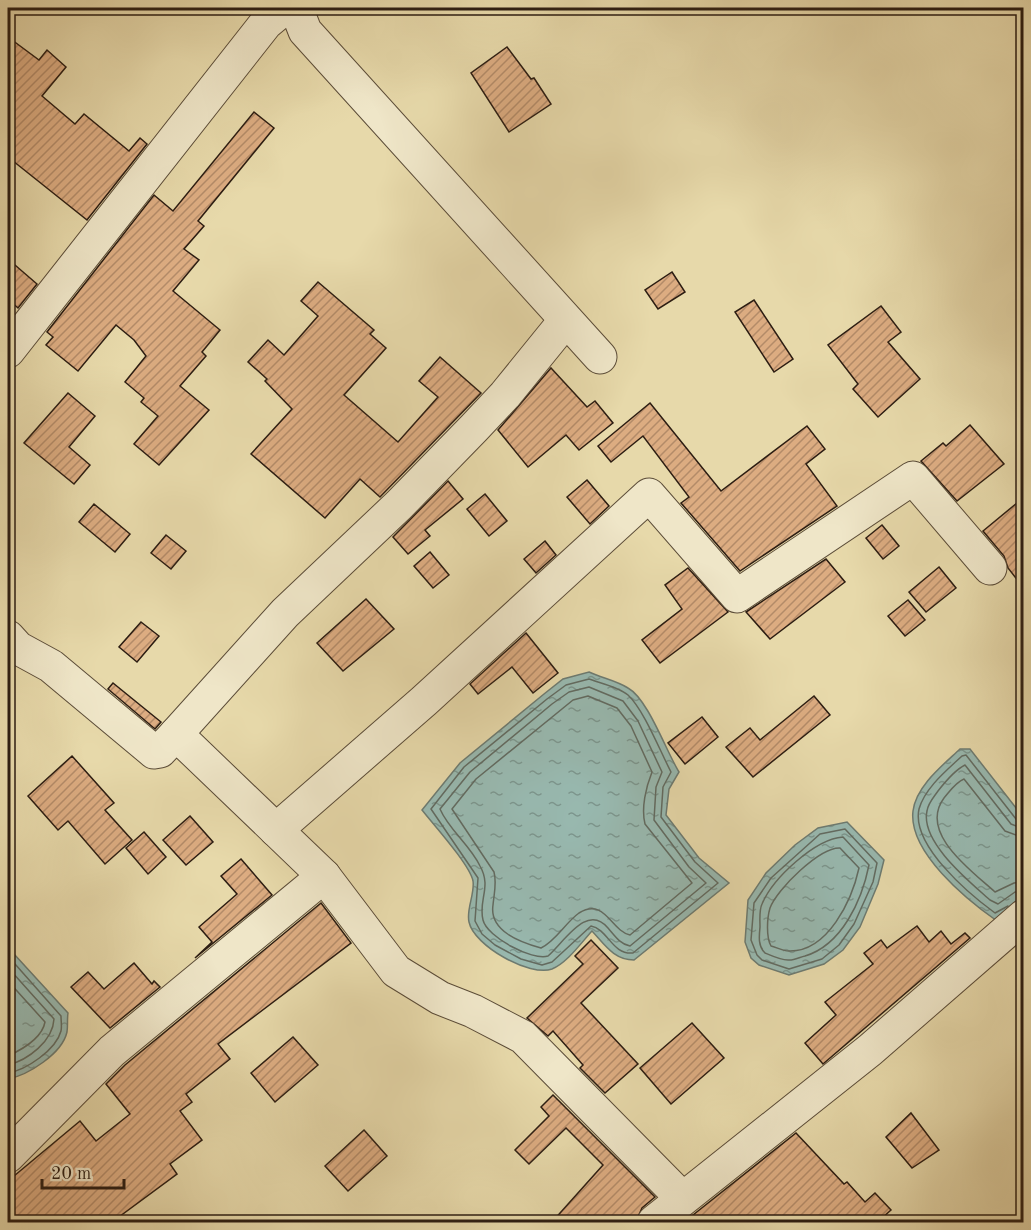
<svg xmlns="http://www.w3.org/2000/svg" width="1031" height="1230" font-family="'Old Standard TT',serif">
<defs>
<pattern id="water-ripples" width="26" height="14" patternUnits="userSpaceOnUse" patternTransform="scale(1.5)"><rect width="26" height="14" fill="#98b9b0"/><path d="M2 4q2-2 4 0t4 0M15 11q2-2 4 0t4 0" fill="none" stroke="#7c968e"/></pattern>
<pattern id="building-hatch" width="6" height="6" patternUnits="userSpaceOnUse" patternTransform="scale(1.5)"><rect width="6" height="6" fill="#dcac81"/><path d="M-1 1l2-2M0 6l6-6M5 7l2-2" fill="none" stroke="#b38b68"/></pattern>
</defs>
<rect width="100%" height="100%" fill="#e7d9aa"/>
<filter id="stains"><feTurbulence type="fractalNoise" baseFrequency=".00333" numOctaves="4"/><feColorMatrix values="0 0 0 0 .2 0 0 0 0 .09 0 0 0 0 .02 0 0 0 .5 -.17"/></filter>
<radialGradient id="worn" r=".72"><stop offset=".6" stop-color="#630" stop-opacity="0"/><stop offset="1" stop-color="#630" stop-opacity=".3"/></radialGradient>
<g fill="url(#water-ripples)" stroke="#6d7b71" stroke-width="1.5">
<path d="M589,672c13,6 28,9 39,16 20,11 38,63 51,84l-10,17 -3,26 33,43 30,25 -95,77c-20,0 -29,-15 -42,-29 -11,12 -25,32 -40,38 -22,8 -78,-23 -83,-47 -3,-13 6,-28 4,-41 -3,-16 -40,-57 -51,-71l38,-47 84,-69 19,-15z"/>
<path d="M960,749h10l53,68v86l-26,18c-30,-21 -89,-69 -84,-110 3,-25 30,-46 47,-62z"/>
<path d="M847,822l37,38 -6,24 -18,43 -17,23 -19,14 -35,11 -30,-10 -8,-7 -6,-16 3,-42 18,-27 29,-28 23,-17z"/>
<path d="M14,954l54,59c-1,6 0,13 -1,19 -5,22 -39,43 -59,47v-119z"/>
</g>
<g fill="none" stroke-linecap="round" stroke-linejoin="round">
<g stroke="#626b61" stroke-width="1.5">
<path d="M589,679c11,4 30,8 39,16 16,15 32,56 43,77l-8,15 -2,30 34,45 23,21 -85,70c-21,2 -25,-24 -42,-27l-39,36 -10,3 -21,-6 -26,-14 -13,-11 -7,-13 3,-43 -47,-69 33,-42 83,-68 19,-14z"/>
<path d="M589,687l34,14 15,20 24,51 -6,15 -2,33 35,47 17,16 -76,63c-10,-2 -15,-10 -22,-18 -21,-25 -43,13 -60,28 -16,5 -61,-19 -65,-36 -5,-20 9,-33 -3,-54 -10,-21 -31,-36 -40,-57l30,-37 82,-68 17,-12z"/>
<path d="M588,696l29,12 14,18 21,46c-6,15 -11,36 -7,52l47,59 -62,52c-19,-4 -25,-38 -51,-22 -14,10 -23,28 -38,35 -21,-6 -52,-17 -48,-43 1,-11 4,-22 1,-33l-42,-63 24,-30 97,-79z"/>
<path d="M845,829l32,34 -4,19 -19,42 -15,21 -17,14 -33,10 -27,-9 -5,-5 -6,-15 3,-37 17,-25 49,-44z"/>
<path d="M1024,829l-13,-5 -46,-59c-10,5 -20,17 -27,26 -4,6 -10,12 -11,20 -7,31 43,71 63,89l8,4 17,-12 9,-1"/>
<path d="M843,837l26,28c-7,35 -27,80 -64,91 -5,1 -12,5 -17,4 -7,0 -16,-4 -23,-7 -7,-7 -6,-16 -5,-26 0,-7 -1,-17 2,-23 11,-26 53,-65 81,-67z"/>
<path d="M1024,838l-19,-7 -41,-52c-8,3 -14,12 -20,19 -26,35 28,73 51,94l19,-9 10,-1"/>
<path d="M840,848l19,20c-7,32 -31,84 -70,83 -6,0 -13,-4 -18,-5 -5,-9 -4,-28 -1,-38 7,-19 50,-61 70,-60z"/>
<path d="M1008,906l-13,7c-26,-19 -84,-68 -76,-104 6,-21 27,-38 43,-53l4,-1 50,64 8,2"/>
<path d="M8,964h7l46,52c0,5 1,11 0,15 -5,19 -35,39 -53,42"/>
<path d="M8,971l4,1 42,47c-1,22 -26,41 -46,46"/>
<path d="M8,981l37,41c-3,17 -24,28 -37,34"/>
</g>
</g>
<g fill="url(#building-hatch)" stroke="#2c1d12" stroke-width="1.5">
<path d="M8,37l31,23 8,-10 19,17 -24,29 33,28 9,-10 45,37 11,-13 7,6 -60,76 -79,-63z"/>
<path d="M507,47l24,32 3,-1 17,26 -42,28 -38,-59z"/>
<path d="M254,112l20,16 -76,93 6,5 -20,23 15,11 -26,31 47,39 -18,22 4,4 -26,30 29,24 -50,55 -25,-21 24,-28 -17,-14 3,-4 -19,-16 21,-26 -12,-16 -18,-15 -38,46 -32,-26 7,-8 -6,-5 107,-137 19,16z"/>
<path d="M8,259l29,25 -19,24 -10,-9z"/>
<path d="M672,272l13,20 -27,17 -13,-19z"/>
<path d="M318,282l56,48 -4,4 16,14 -42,47 54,47 40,-45 -19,-16 21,-24 41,36 -101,104 -20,-18 -35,39 -74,-64 41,-45 -27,-28 2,-2 -19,-17 20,-22 16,15 34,-39 -17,-15z"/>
<path d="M754,300l39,59 -19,13 -39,-60z"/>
<path d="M881,306l20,26 -13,10 32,37 -42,38 -25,-28 5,-5 -30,-39z"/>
<path d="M551,368l36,39 8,-6 18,22 -34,27 -13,-15 -38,32 -30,-37z"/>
<path d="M68,393l27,23 -26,31 21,18 -16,19 -50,-41z"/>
<path d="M650,403l71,88 86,-65 18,23 -19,15 31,42 -97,65 -59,-68 8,-6 -46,-61 -32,26 -13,-16z"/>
<path d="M970,425l34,39 -47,37 -36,-40 22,-18 3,3z"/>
<path d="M587,480l22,26 -19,18 -23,-27z"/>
<path d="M448,481l15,18 -38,31 5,6 -22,18 -15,-17z"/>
<path d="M485,494l22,27 -18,15 -22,-27z"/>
<path d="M1023,498v89l-15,-19 -4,-12 -21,-25z"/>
<path d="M94,504l36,30 -15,18 -36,-30z"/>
<path d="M882,525l17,21 -16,13 -17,-21z"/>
<path d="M166,535l20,16 -15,18 -20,-16z"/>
<path d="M545,541l11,14 -20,18 -12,-14z"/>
<path d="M430,552l19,23 -16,13 -19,-22z"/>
<path d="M826,559l19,23 -75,57 -24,-27z"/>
<path d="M939,567l17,21 -30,24 -17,-20z"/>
<path d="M688,568l40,44 -68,51 -18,-23 40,-31 -17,-24z"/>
<path d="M366,599l28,30 -51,42 -26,-28z"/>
<path d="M908,600l17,20 -20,16 -17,-20z"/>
<path d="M141,622l18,14 -22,26 -18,-15z"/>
<path d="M526,633l32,40 -25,20 -21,-26 -34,27 -8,-10z"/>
<path d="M113,683l48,39 -6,7 -47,-40z"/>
<path d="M814,696l16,19 -77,62 -27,-30 24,-19 10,12z"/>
<path d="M702,717l16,20 -33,27 -17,-21z"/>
<path d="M72,756l42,47 -9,7 27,30 -27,24 -37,-43 -10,9 -30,-34z"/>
<path d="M190,816l23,26 -27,23 -23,-25z"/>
<path d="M144,832l22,25 -18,17 -22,-26z"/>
<path d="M241,859l31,36 -77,63 17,-16 -13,-15 38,-33 -16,-18z"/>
<path d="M321,903l30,40 -133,101 12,15 -44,35 6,8 -12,9 22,29 -32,24 7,10 -65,48h-104v-41l72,-60 16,20 34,-27 -24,-30 19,-19z"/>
<path d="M917,926l12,16 12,-11 10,13 14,-11 5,5 -147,126 -18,-21 31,-28 -11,-13 48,-38 -9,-11 17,-13 6,8z"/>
<path d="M591,940l27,28 -37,35 57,61 -33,29 -25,-25 3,-3 -30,-34 -5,5 -21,-18 56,-54 -8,-8z"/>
<path d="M134,963l18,21 2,-3 6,6 -50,41 -39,-41 17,-15 16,17z"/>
<path d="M692,1023l32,35 -53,46 -31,-36z"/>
<path d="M293,1037l25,28 -43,37 -24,-29z"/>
<path d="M553,1095l102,102 -13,11 -6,14h-84l51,-57 -37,-37 -37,36 -14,-14 34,-34 -8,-9z"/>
<path d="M911,1113l28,37 -27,18 -26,-31z"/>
<path d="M364,1130l23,26 -39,35 -23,-25z"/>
<path d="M796,1133l48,51 3,-2 18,20 10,-9 16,17 -10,9 3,3h-184l-7,-7z"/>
</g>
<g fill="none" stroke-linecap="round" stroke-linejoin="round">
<g stroke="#5b4c38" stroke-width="35">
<g id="minor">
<path d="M296,8l9,23 295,326"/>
<path d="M8,351l258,-328 18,-15"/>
<path d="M8,637l10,11 33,18 103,86 6,-1 16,-17 148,142 72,95 44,27 33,13 50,26 159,161"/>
<path d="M176,734l109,-121 114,-108 75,-77 31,-33 60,-74"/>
<path d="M276,830l148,-129 225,-206 88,101 176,-118 77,90"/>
<path d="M8,1156l104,-105 212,-175"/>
<path d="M654,1222l216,-172 154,-134"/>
</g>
</g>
<use href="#minor" stroke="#efe6c8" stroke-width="33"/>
</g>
<rect width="1031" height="1230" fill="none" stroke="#e7d9aa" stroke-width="30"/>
<rect x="9" y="9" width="1013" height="1212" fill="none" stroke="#2c1d12" stroke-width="3"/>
<rect x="15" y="15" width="1001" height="1200" fill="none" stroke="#2c1d12" stroke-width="1.5"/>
<path d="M42 1179v9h82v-9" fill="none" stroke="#2c1d12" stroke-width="3"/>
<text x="51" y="1179" font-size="18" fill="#2c1d12" stroke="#efe6c8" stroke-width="4.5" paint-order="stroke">20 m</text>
<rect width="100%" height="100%" filter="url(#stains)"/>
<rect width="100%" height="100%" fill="url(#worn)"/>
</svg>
